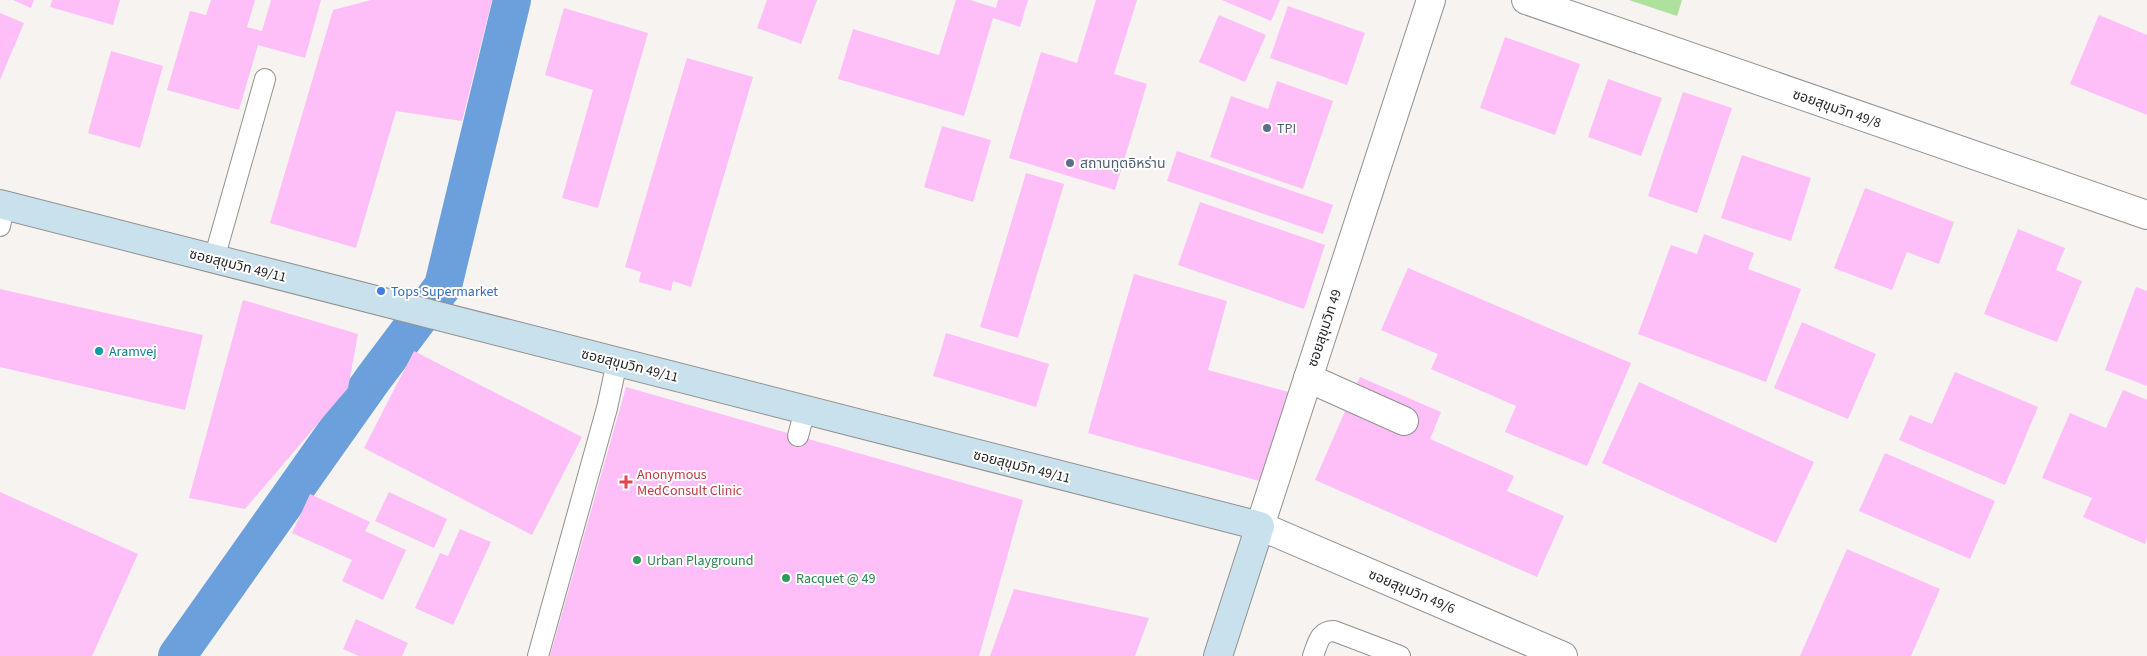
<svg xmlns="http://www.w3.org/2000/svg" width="2147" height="656" font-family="'Source Sans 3','Noto Sans Thai',sans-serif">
<rect width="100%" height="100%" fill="#f6f3f0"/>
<path fill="#aee09e" d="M1629,0h53l-5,16z"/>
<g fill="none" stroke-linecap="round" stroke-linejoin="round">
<path stroke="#6ca0dc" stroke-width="38" d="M177,656l196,-277 70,-93 69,-286"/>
</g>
<g fill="#febef8">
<path d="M13,0h21l-3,8z"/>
<path d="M52,0h68l-7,25 -63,-18z"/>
<path d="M211,0h44l-8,27 15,4 9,-31h50l-16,58 -47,-13 -19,65 -72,-20 23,-79 16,4z"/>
<path d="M371,0h121l-30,121 -66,-10 -40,137 -86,-25 63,-213z"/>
<path d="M767,0h50l-16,44 -44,-16z"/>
<path d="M956,0h14l26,8 2,-8h30l-8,27 -27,-9 -29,98 -126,-37 15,-50 86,26z"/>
<path d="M1096,0h41l-23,74 33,10 -32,106 -106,-32 32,-106 36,11z"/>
<path d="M1222,0h58l-9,21z"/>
<path d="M1288,6l77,27 -18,52 -77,-27z"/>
<path d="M564,8l84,25 -50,175 -36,-10 31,-108 -48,-15z"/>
<path d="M0,13l24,10 -24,57z"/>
<path d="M1219,15l47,20 -21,47 -46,-20z"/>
<path d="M2099,15l48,20v80l-77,-31z"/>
<path d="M1505,37l75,27 -25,71 -75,-27z"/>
<path d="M111,51l52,15 -23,82 -52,-15z"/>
<path d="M687,58l66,19 -62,210 -18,-6 -2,10 -32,-9 2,-10 -16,-5z"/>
<path d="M1608,79l54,19 -21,58 -53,-19z"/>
<path d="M1277,81l56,20 -30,88 -93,-32 21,-61 37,13z"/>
<path d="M1683,92l49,16 -35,105 -49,-17z"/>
<path d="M942,126l49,14 -18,62 -49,-15z"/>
<path d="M1177,151l156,54 -10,29 -156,-53z"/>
<path d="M1742,155l69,23 -20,63 -70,-23z"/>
<path d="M1026,173l38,11 -46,154 -38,-11z"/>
<path d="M1865,188l89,34 -15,42 -32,-12 -15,38 -58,-22z"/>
<path d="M1200,202l125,43 -21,64 -126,-44z"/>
<path d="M2018,229l47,19 -9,22 26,11 -25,61 -73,-28z"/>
<path d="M1704,234l50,19 -6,16 53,20 -35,93 -128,-48 33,-89 26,9z"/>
<path d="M1408,268l223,95 -44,103 -82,-34 11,-26 -85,-37 7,-15 -57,-24z"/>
<path d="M1134,274l93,27 -19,69 88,24 -26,90 -182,-51z"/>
<path d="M2136,287l11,4v95l-42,-16z"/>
<path d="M0,289l203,46 -18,75 -185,-43z"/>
<path d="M243,300l115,34 -10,54 -103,121 -56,-11z"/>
<path d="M1802,322l74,32 -28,65 -74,-31z"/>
<path d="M946,333l103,31 -13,43 -103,-31z"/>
<path d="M414,351l168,86 -50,98 -168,-87z"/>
<path d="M1955,372l83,35 -33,78 -106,-45 11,-25 22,9z"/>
<path d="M1360,377l81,35 -11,27 84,37 -7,15 57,25 -27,61 -222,-97z"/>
<path d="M1639,382l175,80 -38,81 -174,-80z"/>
<path d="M626,387l397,113 -44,156h-429z"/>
<path d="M2123,390l24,10v138l-2,6 -62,-27 9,-19 -50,-20 28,-65 36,15z"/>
<path d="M1885,453l110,48 -25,58 -111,-48z"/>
<path d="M0,492l138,62 -46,102h-92z"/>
<path d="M389,492l58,27 -13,29 -59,-27z"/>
<path d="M310,494l60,28 -5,9 41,19 -23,50 -41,-19 10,-21 -60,-27z"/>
<path d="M460,529l31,13 -38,83 -38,-17 25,-55 8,3z"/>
<path d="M1847,549l93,40 -29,67h-111z"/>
<path d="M1014,589l135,29 -14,38h-145z"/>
<path d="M356,619l52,24 -6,13h-43l-16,-7z"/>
</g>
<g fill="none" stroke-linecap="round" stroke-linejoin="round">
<g stroke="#93918e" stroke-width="22">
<g id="lane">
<path d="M0,226l4,-20"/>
<path d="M214,259l51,-180"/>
<path d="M798,436l7,-26"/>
<path d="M538,656l69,-248 10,-46"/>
<path d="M1313,656c5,-13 6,-25 21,-25l66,25"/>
</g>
</g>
<g stroke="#93918e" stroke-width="30">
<g id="street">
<path d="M1431,0l-171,526 303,130"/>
<path d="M1526,0l621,215"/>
<path d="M1308,378l96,43"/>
</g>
</g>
<g stroke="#93918e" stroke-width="30">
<path id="secondary" d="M0,204l1260,322 -42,130"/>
</g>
<use href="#lane" stroke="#fff" stroke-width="20"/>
<use href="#street" stroke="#fff" stroke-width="28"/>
<use href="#secondary" stroke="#c8e1ed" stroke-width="28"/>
</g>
<g fill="#5c6f8a" stroke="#fff" stroke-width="2">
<circle cx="1267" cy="128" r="5"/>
<circle cx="1070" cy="163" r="5"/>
</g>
<circle fill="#3f7fe0" stroke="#fff" stroke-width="2" cx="381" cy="291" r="5"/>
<circle fill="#0f9aa8" stroke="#fff" stroke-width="2" cx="99" cy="351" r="5"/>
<path fill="#e0444e" stroke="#fff" stroke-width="2" d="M623.5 474.5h5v5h5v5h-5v5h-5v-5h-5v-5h5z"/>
<g fill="#2e9e5b" stroke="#fff" stroke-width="2">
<circle cx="637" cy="560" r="5"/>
<circle cx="786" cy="578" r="5"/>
</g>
<g text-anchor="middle" stroke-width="4" stroke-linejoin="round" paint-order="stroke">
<g font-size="14" fill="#272625" stroke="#fff">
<text transform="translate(1837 108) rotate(19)" y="5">ซอยสุขุมวิท 49/8</text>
<text transform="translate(238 265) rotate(14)" y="5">ซอยสุขุมวิท 49/11</text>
<text transform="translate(1324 328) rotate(-72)" y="5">ซอยสุขุมวิท 49</text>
<text transform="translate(630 365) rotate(14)" y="5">ซอยสุขุมวิท 49/11</text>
<text transform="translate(1022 466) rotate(14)" y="5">ซอยสุขุมวิท 49/11</text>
<text transform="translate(1412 591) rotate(23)" y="5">ซอยสุขุมวิท 49/6</text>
</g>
<g font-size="14" fill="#4e5e75" stroke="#fff" text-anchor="start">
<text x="1277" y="133">TPI</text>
<text x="1080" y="168">สถานทูตอิหร่าน</text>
</g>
<g font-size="14" fill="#366cbe" stroke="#fff" text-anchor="start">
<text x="391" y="296">Tops Supermarket</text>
</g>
<g font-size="14" fill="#0d838f" stroke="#fff" text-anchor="start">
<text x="109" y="356">Aramvej</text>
</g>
<g font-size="14" fill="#be3a42" stroke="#fff" text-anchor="start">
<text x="637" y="479">Anonymous<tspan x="637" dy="16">MedConsult Clinic</tspan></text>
</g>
<g font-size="14" fill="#27864d" stroke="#fff" text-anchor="start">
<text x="647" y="565">Urban Playground</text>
<text x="796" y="583">Racquet @ 49</text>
</g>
</g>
</svg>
